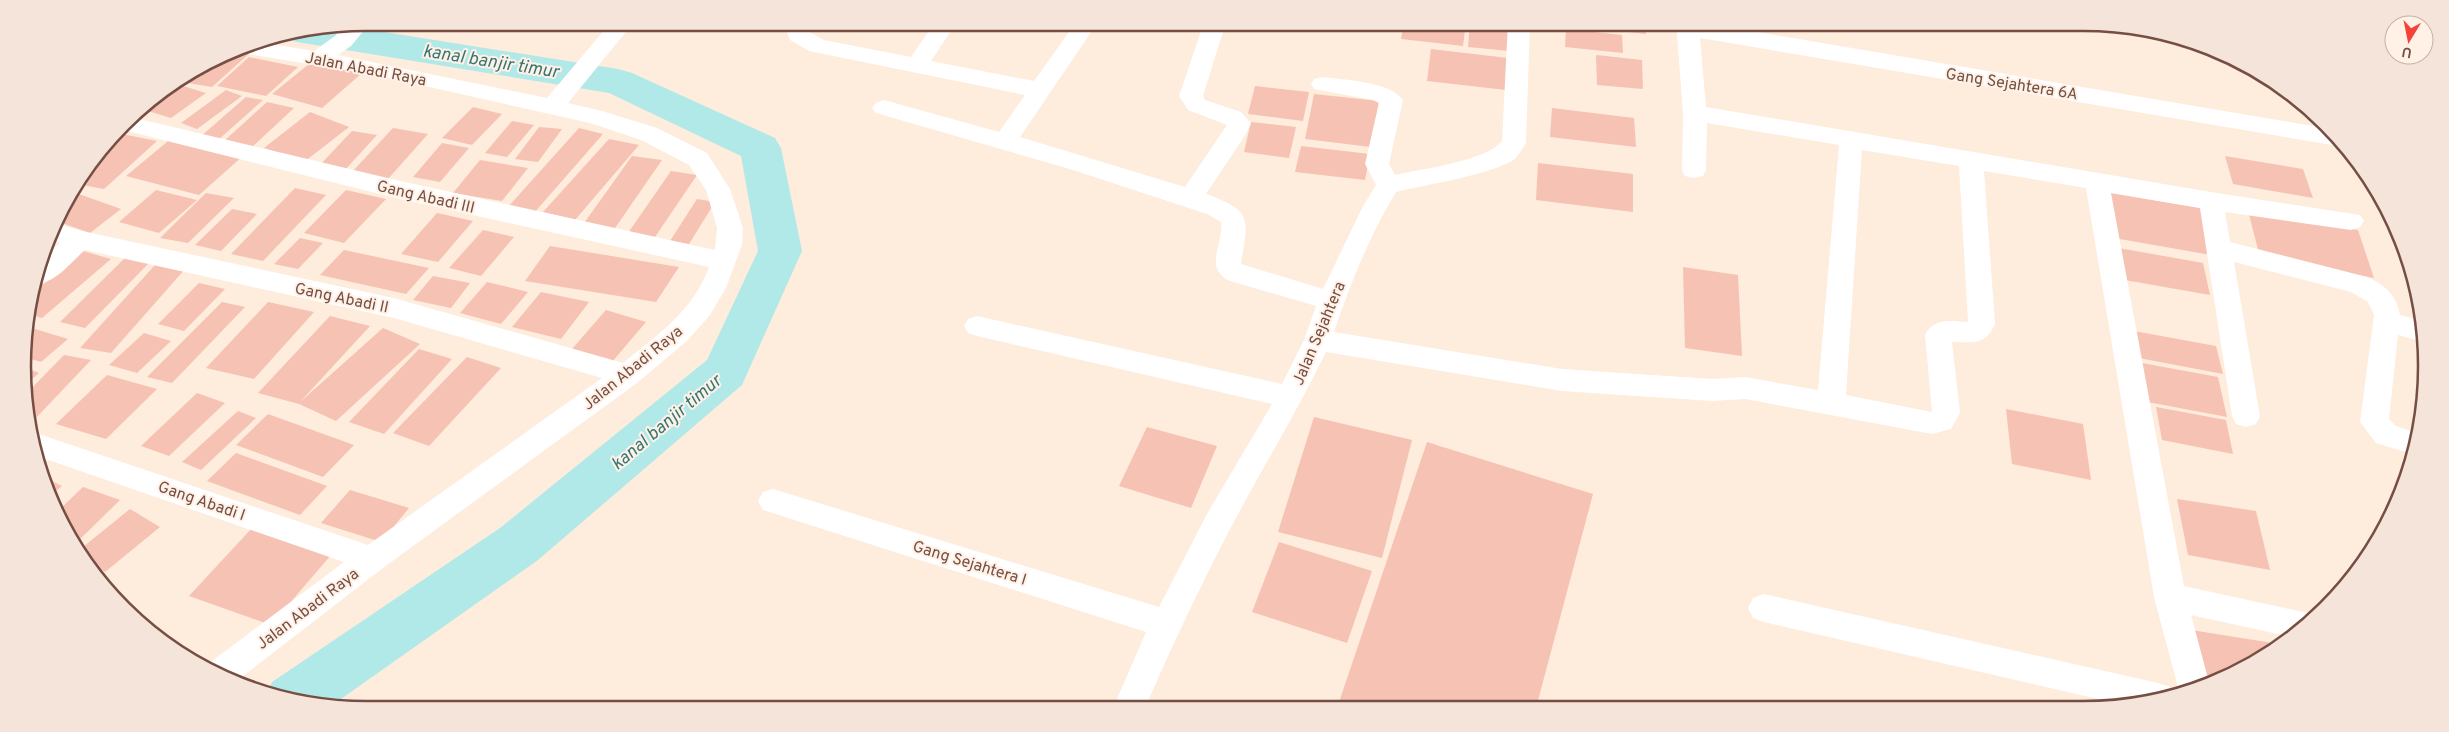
<svg xmlns="http://www.w3.org/2000/svg" width="2449" height="732" font-family="Overpass,sans-serif">
<rect width="100%" height="100%" fill="#feecdd"/>
<g fill="none" stroke-linecap="round" stroke-linejoin="round">
<path fill="#b1e9e8" fill-rule="evenodd" d="M340,25l278,44 14,4 143,65 6,10 21,103 -60,134 -204,175 -207,146 -32,-3 -32,-10 5,-11 228,-154 207,-168 51,-109 -17,-95 -132,-63 -312,-51 -13,-4 -3,-3 18,-6z"/>
</g>
<g fill="#f6c2b3">
<path d="M1404,22h62l-3,24 -62,-7z"/>
<path d="M1470,22h41l-2,29 -41,-4z"/>
<path d="M1582,22h63l1,12 -64,-7z"/>
<path d="M1566,29l56,6 1,18 -58,-6z"/>
<path d="M235,49l17,2 -40,36 -24,-4 20,-18z"/>
<path d="M1431,49l77,9 -2,32 -79,-9z"/>
<path d="M1596,55l46,5 1,29 -46,-4z"/>
<path d="M249,57l49,10 -32,29 -49,-10z"/>
<path d="M314,60l48,13 -40,35 -50,-14z"/>
<path d="M183,86l23,7 -35,25 -23,-7z"/>
<path d="M1255,86l54,6 -6,29 -55,-7z"/>
<path d="M226,90l16,6 -45,33 -16,-6z"/>
<path d="M1314,94l65,7 -8,46 -66,-8z"/>
<path d="M159,96l-25,20h-2l7,-8z"/>
<path d="M246,97l17,3 -46,41 -17,-4z"/>
<path d="M267,102l27,6 -42,39 -28,-6z"/>
<path d="M473,107l29,7 -30,31 -30,-7z"/>
<path d="M1552,108l82,10 2,29 -86,-10z"/>
<path d="M310,112l39,15 -45,35 -40,-14z"/>
<path d="M512,121l22,4 -27,32 -22,-4z"/>
<path d="M1251,122l45,5 -7,31 -45,-6z"/>
<path d="M539,127l23,2 -24,33 -23,-3z"/>
<path d="M393,128l35,6 -40,45 -36,-7z"/>
<path d="M579,128l24,6 -69,79 -26,-6z"/>
<path d="M352,131l25,4 -34,37 -25,-5z"/>
<path d="M122,134l35,7 -53,48 -27,-5 12,-21z"/>
<path d="M173,137l71,18 -45,40 -73,-19z"/>
<path d="M609,139l30,6 -64,75 -32,-8z"/>
<path d="M442,143l27,5 -29,34 -27,-5z"/>
<path d="M1301,146l69,8 -5,26 -70,-8z"/>
<path d="M632,156l30,4 -49,71 -31,-5z"/>
<path d="M2225,156l78,13 10,29 -80,-14z"/>
<path d="M480,160l48,8 -26,33 -49,-8z"/>
<path d="M1538,163l95,11v38l-97,-12z"/>
<path d="M671,171l26,4 -42,62 -27,-4z"/>
<path d="M295,188l31,7 -63,66 -32,-7z"/>
<path d="M156,190l41,10 -38,33 -40,-11z"/>
<path d="M346,190l40,9 -42,44 -40,-10z"/>
<path d="M2105,192l95,16 11,47 -97,-17z"/>
<path d="M76,193l45,16 -31,24 -34,-12 11,-21z"/>
<path d="M206,193l28,5 -46,45 -28,-5z"/>
<path d="M697,199l18,3 -26,42 -19,-3z"/>
<path d="M232,209l25,5 -36,37 -26,-6z"/>
<path d="M2248,211l110,19 16,48 -114,-21z"/>
<path d="M437,213l36,8 -35,41 -37,-8z"/>
<path d="M483,230l31,7 -33,39 -32,-8z"/>
<path d="M300,238l23,5 -25,26 -24,-5z"/>
<path d="M550,246l129,21 -23,35 -131,-21z"/>
<path d="M2113,247l90,16 7,32 -91,-16z"/>
<path d="M344,250l85,18 -23,26 -86,-19z"/>
<path d="M83,251l28,8 -69,59 -14,-4 6,-22z"/>
<path d="M129,254l24,5 -68,69 -25,-6z"/>
<path d="M155,265l30,4 -74,84 -31,-5z"/>
<path d="M1683,267l55,8 4,81 -57,-8z"/>
<path d="M433,276l37,7 -19,25 -38,-8z"/>
<path d="M487,282l41,10 -27,32 -41,-11z"/>
<path d="M199,283l26,6 -41,42 -26,-7z"/>
<path d="M541,292l48,10 -28,37 -49,-12z"/>
<path d="M222,302l23,5 -73,76 -25,-6z"/>
<path d="M268,302l46,10 -60,67 -48,-11z"/>
<path d="M606,310l40,12 -34,40 -40,-13z"/>
<path d="M330,316l40,10 -70,76 83,-74 37,16 -84,77 -37,-17 -41,-11z"/>
<path d="M25,326l43,13 -27,23 -17,-5z"/>
<path d="M2134,331l82,15 7,28 -84,-16z"/>
<path d="M144,333l27,8 -34,32 -28,-8z"/>
<path d="M419,349l33,10 -68,75 -35,-12z"/>
<path d="M64,355l27,5 -56,59 -7,-1 -4,-22z"/>
<path d="M467,357l34,11 -72,78 -36,-13z"/>
<path d="M2131,361l87,16 9,40 -90,-17z"/>
<path d="M24,367l15,6 -16,14z"/>
<path d="M107,375l50,14 -51,50 -50,-15z"/>
<path d="M197,393l28,10 -56,53 -28,-10z"/>
<path d="M2156,407l70,13 7,34 -71,-14z"/>
<path d="M2006,409l77,15 8,56 -79,-16z"/>
<path d="M238,411l18,7 -55,52 -19,-8z"/>
<path d="M268,414l86,31 -31,32 -87,-32z"/>
<path d="M1314,417l98,23 -30,118 -104,-26z"/>
<path d="M1147,427l70,19 -26,62 -72,-22z"/>
<path d="M1427,442l166,52 -57,214h-199z"/>
<path d="M236,453l91,33 -27,29 -93,-34z"/>
<path d="M45,478l17,8 -10,8z"/>
<path d="M83,487l37,13 -45,44 -16,-34z"/>
<path d="M350,490l59,18 -28,34 -60,-19z"/>
<path d="M2177,499l79,12 14,59 -82,-15z"/>
<path d="M130,509l30,18 -55,45 -25,-17 -2,-4z"/>
<path d="M252,528l79,27 -60,70 -82,-29z"/>
<path d="M1279,542l93,29 -25,72 -95,-31z"/>
<path d="M2191,630l88,14 -44,30 -25,8 -5,-1z"/>
</g>
<g fill="none" stroke-linecap="round" stroke-linejoin="round">
<g fill="#fff" fill-rule="evenodd">
<path d="M611,22h23l-66,81 34,8 55,17 50,25 23,36 13,39 -1,17 -16,43 -16,27 -22,25 -51,43 -254,185 -149,115 -28,-15 2,-4 136,-102 -310,-107 -4,-24 338,114 234,-167 -208,-60 -309,-68c-12,10 -31,35 -48,33l9,-28 14,-12 -10,-4 5,-16 27,8 312,67 229,65c33,-27 71,-53 86,-96l-313,-69 -277,-69 12,-12 265,63 319,70 2,-22 -11,-38 -17,-25 -48,-25 -51,-17 -210,-47 -138,-23 -9,-3 25,-8 56,9 21,-15 11,-12 25,-2 -20,24 -13,9 209,43z"/>
<path d="M783,22h22l3,9 16,9 87,17 24,-35h22l-26,39 103,20 42,-59h22l-78,115 165,50 42,-62 -39,-15 -9,-14 25,-74h22l-23,74 2,4 36,12 10,11 -5,11 -40,60c48,17 42,25 35,70l82,25 40,-83 13,-21 -11,-21 14,-61 -6,-3 -59,-11 -3,-5 3,-5 8,-2c21,3 68,4 81,23l-14,64 6,11c26,-6 91,-14 107,-34l6,-119h22l-4,121c-4,6 -8,14 -14,18 -27,15 -84,23 -116,31 -26,43 -46,92 -62,140l228,37 150,10 33,-2 73,13 21,-245 -132,-22 -1,47 -3,6 -9,2 -9,-2 -3,-6 1,-57 -7,-91h22l633,107 12,15 -5,2 -638,-108 6,69 505,85 149,23 4,6 -4,6 -9,3 -126,-18 5,30 137,35c18,8 30,18 33,38l22,6 2,21 -26,-7 -9,84 7,7 24,8 -8,20 -36,-11 -16,-21 14,-107 -6,-13 -17,-10 -117,-30 26,154 -4,8 -10,3 -10,-3 -4,-8 -32,-208 -89,-15 73,393 133,29 -7,9 -19,13 -100,-22 18,67 -30,9 -25,-94 -68,-409 -102,-17 11,153c-10,22 -21,18 -43,18l8,71 -9,16 -19,5 -187,-35 -33,2 -150,-10 -236,-39c-30,62 -66,120 -98,181 -30,58 -57,115 -83,175h-32l33,-76 -383,-122 -5,-9 5,-9 10,-3 386,118 48,-93 65,-110 -295,-68 -9,-3 -4,-7 4,-7 9,-3 305,68 22,-44 12,-34 -89,-26c-23,-15 -3,-36 -6,-58l-14,-8 -134,-44 -197,-57 -4,-5 4,-5 8,-3 115,32 26,-37 -216,-44 -19,-11zM1862,150l97,16 9,156c-17,-1 -34,-5 -43,13l7,77 -86,-17z"/>
<path d="M1764,594l394,89 12,4 2,6 -44,13 -364,-84 -11,-4 -5,-10 5,-10z"/>
</g>
</g>
<g text-anchor="middle" stroke-width="4" stroke-linejoin="round" paint-order="stroke">
<g font-size="16" fill="#764e44" stroke="#fff1e6">
<text transform="translate(366 68) rotate(11)" y="6">Jalan Abadi Raya</text>
<text transform="translate(2012 83) rotate(9)" y="6">Gang Sejahtera 6A</text>
<text transform="translate(426 196) rotate(13)" y="6">Gang Abadi III</text>
<text transform="translate(342 297) rotate(12)" y="6">Gang Abadi II</text>
<text transform="translate(1318 333) rotate(-67)" y="6">Jalan Sejahtera</text>
<text transform="translate(632 367) rotate(-39)" y="6">Jalan Abadi Raya</text>
<text transform="translate(202 500) rotate(19)" y="6">Gang Abadi I</text>
<text transform="translate(970 562) rotate(17)" y="6">Gang Sejahtera I</text>
<text transform="translate(307 608) rotate(-37)" y="6">Jalan Abadi Raya</text>
</g>
<g font-size="18" font-style="italic" fill="#347676" stroke="#fff1e6">
<text transform="translate(491 61) rotate(9)" y="6">kanal banjir timur</text>
<text transform="translate(666 422) rotate(-40)" y="6">kanal banjir timur</text>
</g>
</g>
<path d="M0 0H2449V732H0ZM366 31H2083A335 335 0 0 1 2418 366V366A335 335 0 0 1 2083 701H366A335 335 0 0 1 31 366V366A335 335 0 0 1 366 31Z" fill="#f4e4d9" fill-rule="evenodd"/>
<path fill="none" stroke="#764e44" stroke-width="2.5" d="M366 31H2083A335 335 0 0 1 2418 366V366A335 335 0 0 1 2083 701H366A335 335 0 0 1 31 366V366A335 335 0 0 1 366 31Z"/>
<g transform="translate(2409 40) rotate(190)"><circle r="24" fill="#fff1e6" stroke="#c8b0a5"/>
<path d="M0-4L9 19L0 12L-9 19Z" fill="#f54136"/>
<text y="-8" font-size="14" font-weight="bold" text-anchor="middle" fill="#764e44">U</text>
</g>
</svg>
